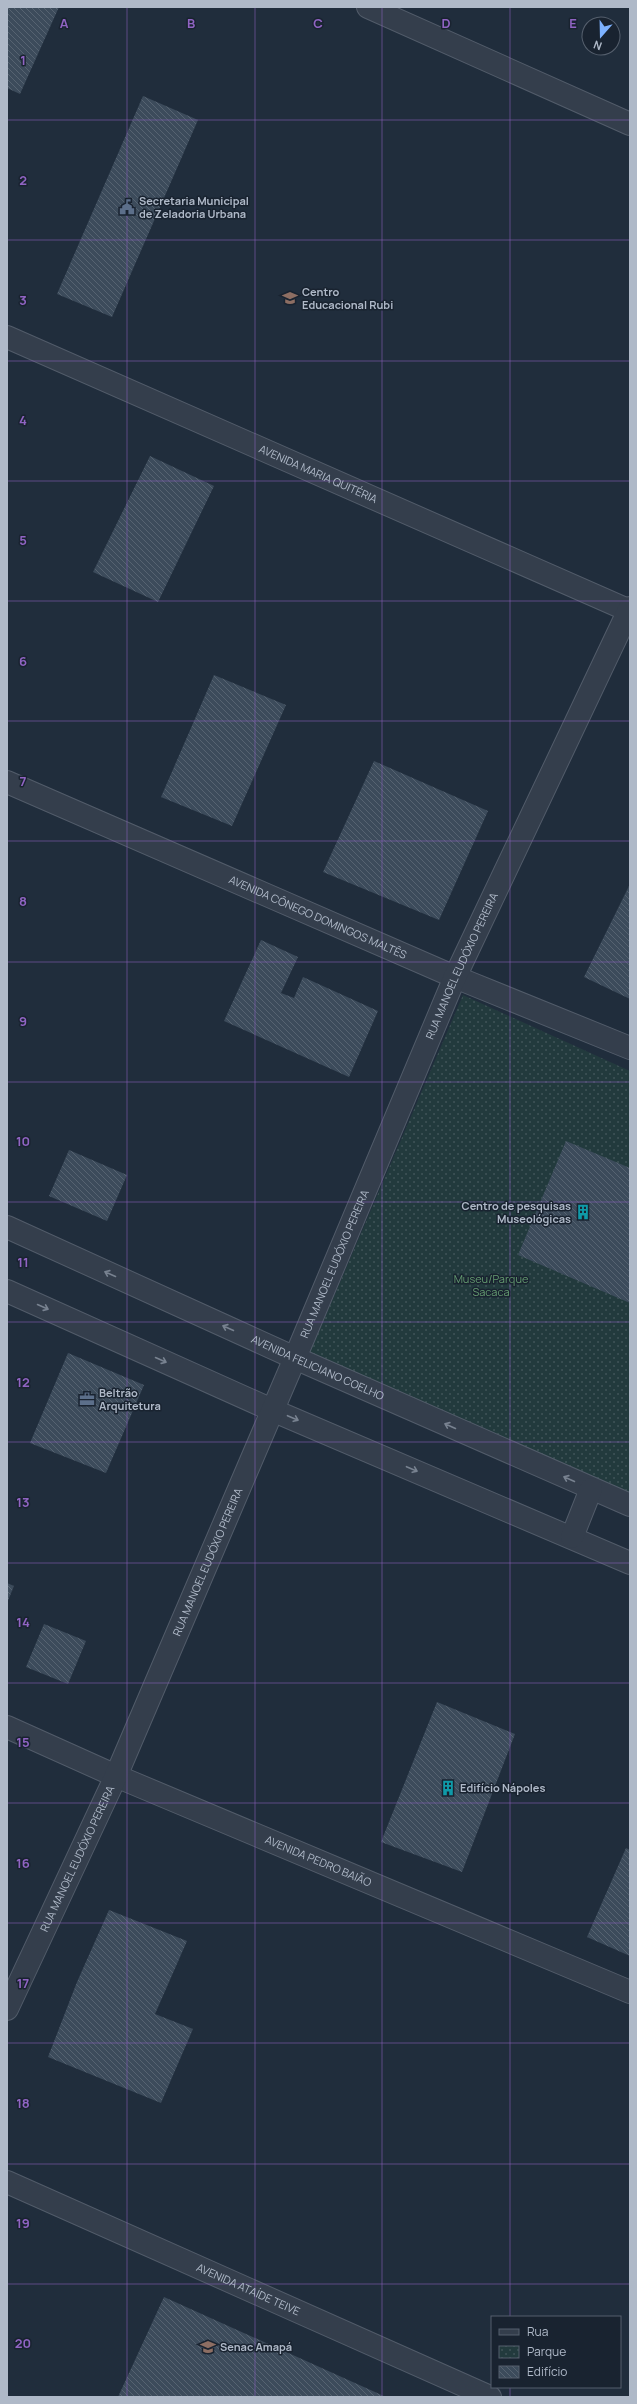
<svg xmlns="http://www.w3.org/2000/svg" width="637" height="2404" font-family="Manrope,sans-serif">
<defs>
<pattern id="park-dots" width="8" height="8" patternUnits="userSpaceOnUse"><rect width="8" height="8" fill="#223a3d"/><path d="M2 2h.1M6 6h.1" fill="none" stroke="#405458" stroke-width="1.8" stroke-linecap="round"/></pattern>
<pattern id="building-back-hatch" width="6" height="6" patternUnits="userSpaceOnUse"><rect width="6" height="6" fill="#3c4b5b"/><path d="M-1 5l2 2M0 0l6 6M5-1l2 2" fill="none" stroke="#566371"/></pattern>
</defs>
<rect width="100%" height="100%" fill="#202d3c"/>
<path fill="url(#park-dots)" d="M463,995l167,76v428l-322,-142z"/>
<g fill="url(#building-back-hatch)">
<path d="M7,7h52l-39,87 -13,-6z"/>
<path d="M143,96l55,24 -86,197 -55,-23z"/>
<path d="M150,456l64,30 -56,116 -65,-30z"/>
<path d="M214,675l72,30 -54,121 -71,-29z"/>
<path d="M374,761l114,50 -49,109 -116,-48z"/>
<path d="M630,884v115l-46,-22z"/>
<path d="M261,940l37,17 -17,36 13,5 9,-21 75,34 -29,66 -125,-56z"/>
<path d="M566,1141l64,27v135l-112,-48z"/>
<path d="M69,1150l58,25 -20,46 -58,-25z"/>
<path d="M68,1353l76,32 -38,88 -76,-30z"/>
<path d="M7,1583l7,3 -7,17z"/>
<path d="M44,1624l42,17 -18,43 -42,-17z"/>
<path d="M437,1702l78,32 -53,138 -81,-30z"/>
<path d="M626,1848l4,2v106l-43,-19z"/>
<path d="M109,1910l78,31 -32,73 38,15 -32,74 -113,-46 29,-75z"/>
<path d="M164,2297l222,100h-268z"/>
</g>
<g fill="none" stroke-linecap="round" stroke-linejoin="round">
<g stroke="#525c6a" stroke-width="24">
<g id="minor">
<path d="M368,7l262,117"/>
<path id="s1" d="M7,337l623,274"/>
<path id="s2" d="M7,782l448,195 175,71"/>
<path id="s3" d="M7,1227l288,131 335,147"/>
<path d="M7,1291l265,119 358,153"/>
<path d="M572,1537l19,-48"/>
<path id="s4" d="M7,1727l109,49 514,216"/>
<path id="s5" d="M7,2009l109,-233 179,-418 160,-381 175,-369"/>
<path id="s6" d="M7,2182l483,215"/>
</g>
</g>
<use href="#minor" stroke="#343e4c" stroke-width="22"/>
</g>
<defs><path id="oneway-shaft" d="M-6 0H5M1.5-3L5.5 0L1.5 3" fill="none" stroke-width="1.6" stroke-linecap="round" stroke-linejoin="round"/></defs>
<g stroke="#788290">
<use href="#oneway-shaft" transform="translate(110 1274) rotate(-156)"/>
<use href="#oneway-shaft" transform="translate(43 1307) rotate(24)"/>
<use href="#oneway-shaft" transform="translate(228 1328) rotate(-156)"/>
<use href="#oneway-shaft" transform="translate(161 1360) rotate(24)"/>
<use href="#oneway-shaft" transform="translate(293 1418) rotate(23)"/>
<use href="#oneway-shaft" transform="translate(450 1426) rotate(-156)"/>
<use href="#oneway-shaft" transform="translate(412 1469) rotate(23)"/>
<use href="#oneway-shaft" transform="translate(569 1479) rotate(-156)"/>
</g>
<path fill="none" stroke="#9064c3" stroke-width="1" stroke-opacity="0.55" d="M127,7v2390M255,7v2390M382,7v2390M510,7v2310M7,120h623M7,240h623M7,361h623M7,481h623M7,601h623M7,721h623M7,841h623M7,962h623M7,1082h623M7,1202h623M7,1322h623M7,1442h623M7,1563h623M7,1683h623M7,1803h623M7,1923h623M7,2043h623M7,2164h623M7,2284h623M510,2387v10"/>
<defs>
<g id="civic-bare" transform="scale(1.2)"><path d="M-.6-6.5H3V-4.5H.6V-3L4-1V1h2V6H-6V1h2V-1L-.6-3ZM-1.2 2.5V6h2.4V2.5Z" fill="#5c6f8a" stroke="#192330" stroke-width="2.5" paint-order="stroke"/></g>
<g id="school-bare" transform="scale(1.2)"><path d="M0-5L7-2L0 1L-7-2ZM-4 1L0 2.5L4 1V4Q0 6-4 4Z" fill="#8d6e63" stroke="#192330" stroke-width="2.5" paint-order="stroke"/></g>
<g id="building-bare" transform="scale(1.2)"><path d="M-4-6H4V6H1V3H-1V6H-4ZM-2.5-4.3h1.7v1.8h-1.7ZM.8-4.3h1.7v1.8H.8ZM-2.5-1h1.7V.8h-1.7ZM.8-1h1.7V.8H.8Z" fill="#0f9aa8" stroke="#192330" stroke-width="2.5" paint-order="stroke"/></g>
<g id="office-bare" transform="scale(1.2)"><path d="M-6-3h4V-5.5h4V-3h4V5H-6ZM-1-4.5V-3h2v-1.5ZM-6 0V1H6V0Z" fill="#5c6f8a" stroke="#192330" stroke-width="2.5" paint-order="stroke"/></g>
</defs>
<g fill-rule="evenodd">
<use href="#civic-bare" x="127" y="207"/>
<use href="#school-bare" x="290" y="298"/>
<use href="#building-bare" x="583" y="1212"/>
<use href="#office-bare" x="87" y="1399"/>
<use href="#building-bare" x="448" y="1788"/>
<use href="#school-bare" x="208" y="2347"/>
</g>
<g text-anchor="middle" stroke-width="3" stroke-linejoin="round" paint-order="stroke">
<g font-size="11" font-weight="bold" fill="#afb9c8" stroke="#192330" text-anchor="start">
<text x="139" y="205">Secretaria Municipal<tspan x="139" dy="13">de Zeladoria Urbana</tspan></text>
<text x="302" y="296">Centro<tspan x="302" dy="13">Educacional Rubi</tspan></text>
<text x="571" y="1210" text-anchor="end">Centro de pesquisas<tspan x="571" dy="13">Museológicas</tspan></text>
<text x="99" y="1397">Beltrão<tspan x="99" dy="13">Arquitetura</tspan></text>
<text x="460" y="1792">Edifício Nápoles</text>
<text x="220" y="2351">Senac Amapá</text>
</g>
<g font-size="11" fill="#afb9c8" stroke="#192330">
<text dy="4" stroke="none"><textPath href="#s1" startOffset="340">AVENIDA MARIA QUITÉRIA</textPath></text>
<text dy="4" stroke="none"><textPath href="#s2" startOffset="339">AVENIDA CÔNEGO DOMINGOS MALTÊS</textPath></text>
<text dy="4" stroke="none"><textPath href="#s5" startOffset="1138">RUA MANOEL EUDÓXIO PEREIRA</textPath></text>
<text dy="4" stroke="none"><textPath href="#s5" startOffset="814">RUA MANOEL EUDÓXIO PEREIRA</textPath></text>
<text dy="4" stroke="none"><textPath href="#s3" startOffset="341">AVENIDA FELICIANO COELHO</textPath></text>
<text dy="4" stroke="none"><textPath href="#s5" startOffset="490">RUA MANOEL EUDÓXIO PEREIRA</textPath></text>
<text dy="4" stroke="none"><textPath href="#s5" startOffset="166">RUA MANOEL EUDÓXIO PEREIRA</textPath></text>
<text dy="4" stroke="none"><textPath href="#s4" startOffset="339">AVENIDA PEDRO BAIÃO</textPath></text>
<text dy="4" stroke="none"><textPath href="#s6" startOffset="264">AVENIDA ATAÍDE TEIVE</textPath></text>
</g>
<g font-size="11" fill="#649b70" stroke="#192330">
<text x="491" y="1283">Museu/Parque<tspan x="491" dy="13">Sacaca</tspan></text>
</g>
</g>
<g font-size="13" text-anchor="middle" font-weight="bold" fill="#9064c3" stroke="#192330" stroke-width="3" stroke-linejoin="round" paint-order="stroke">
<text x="64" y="28">A</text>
<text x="191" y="28">B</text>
<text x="318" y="28">C</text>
<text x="446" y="28">D</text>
<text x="573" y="28">E</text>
<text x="23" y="65">1</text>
<text x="23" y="185">2</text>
<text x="23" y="305">3</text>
<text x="23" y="425">4</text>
<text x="23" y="545">5</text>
<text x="23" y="666">6</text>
<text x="23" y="786">7</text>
<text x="23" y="906">8</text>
<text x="23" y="1026">9</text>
<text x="23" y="1146">10</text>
<text x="23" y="1267">11</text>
<text x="23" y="1387">12</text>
<text x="23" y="1507">13</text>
<text x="23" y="1627">14</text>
<text x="23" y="1747">15</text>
<text x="23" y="1868">16</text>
<text x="23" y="1988">17</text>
<text x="23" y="2108">18</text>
<text x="23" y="2228">19</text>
<text x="23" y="2348">20</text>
</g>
<rect width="637" height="2404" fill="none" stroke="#afb9c8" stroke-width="16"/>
<rect x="491" y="2316" width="130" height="72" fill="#192330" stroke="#555f6d"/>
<rect x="499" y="2329" width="20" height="6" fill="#343e4c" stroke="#555f6d"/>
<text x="527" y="2336" font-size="12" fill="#afb9c8">Rua</text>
<rect x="499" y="2346" width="20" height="12" fill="url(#park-dots)" stroke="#555f6d"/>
<text x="527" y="2356" font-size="12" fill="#afb9c8">Parque</text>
<rect x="499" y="2366" width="20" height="12" fill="url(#building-back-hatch)" stroke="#555f6d"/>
<text x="527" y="2376" font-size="12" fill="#afb9c8">Edifício</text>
<g transform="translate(601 36) rotate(200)"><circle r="19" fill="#192330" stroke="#555f6d"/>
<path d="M0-3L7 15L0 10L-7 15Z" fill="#7db2ff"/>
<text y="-6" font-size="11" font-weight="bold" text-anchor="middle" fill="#afb9c8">N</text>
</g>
</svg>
